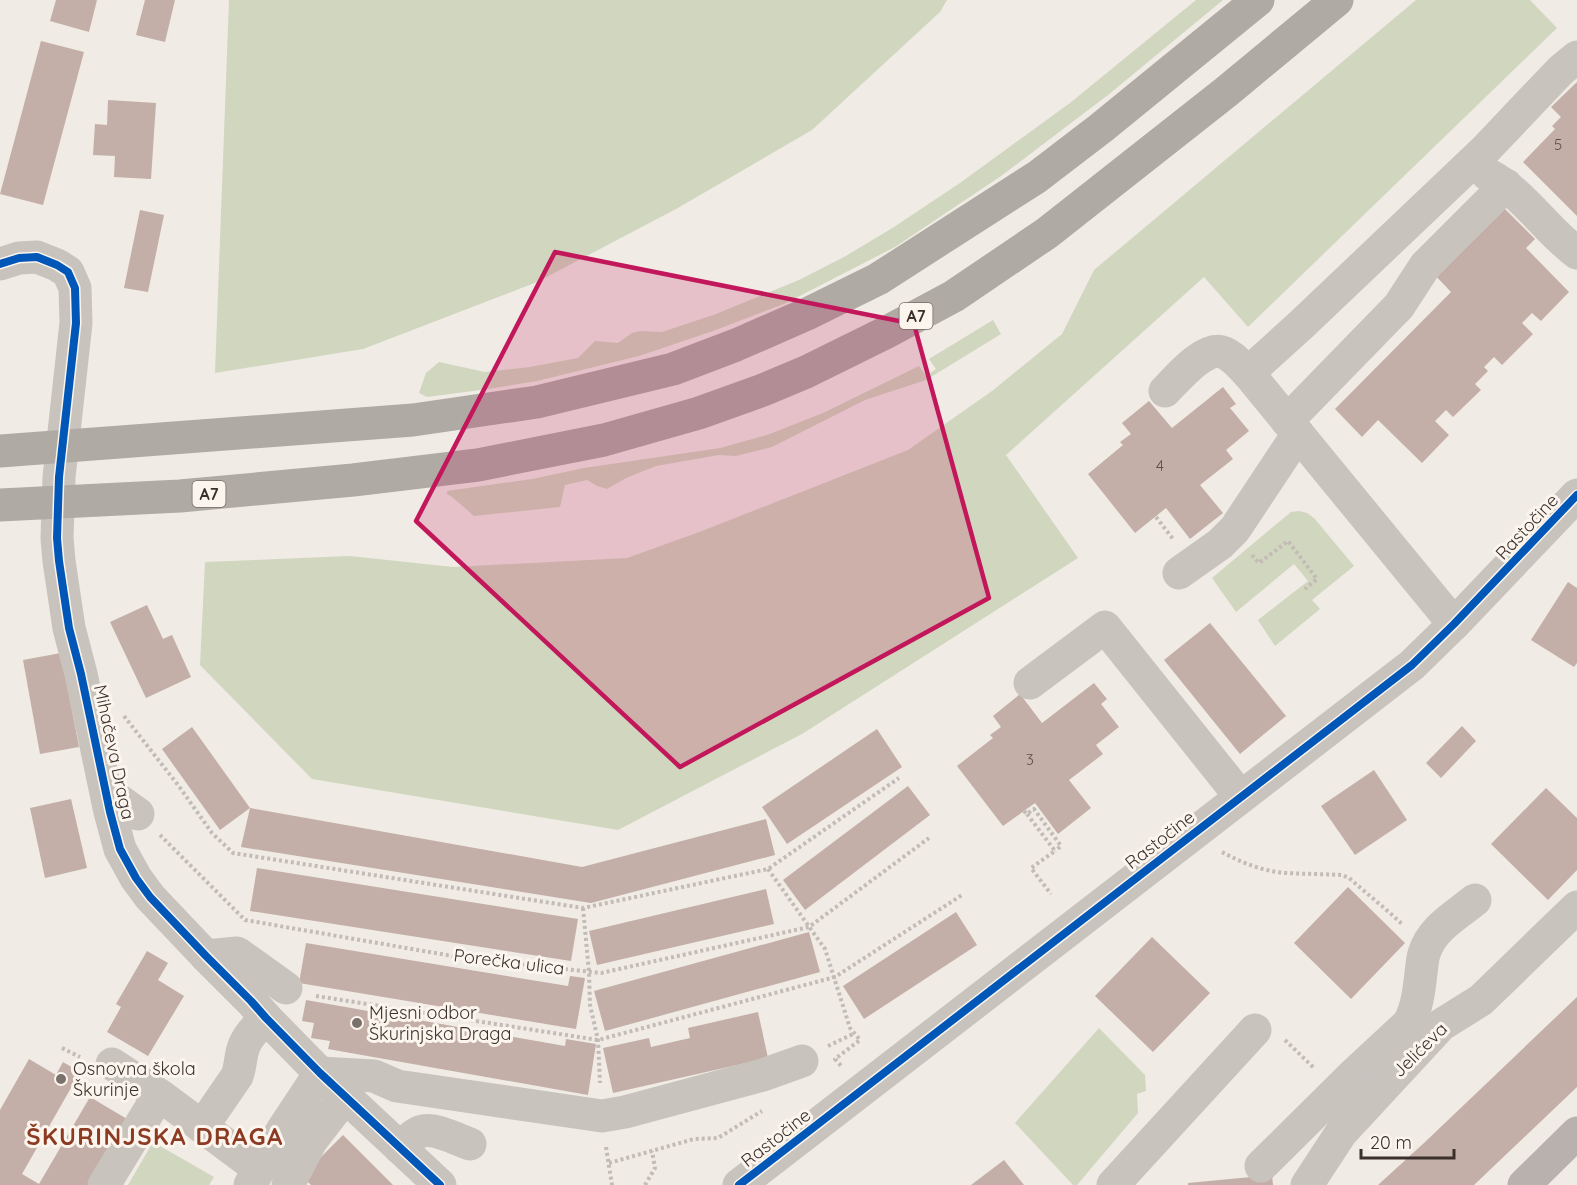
<svg xmlns="http://www.w3.org/2000/svg" width="1577" height="1185" font-family="Quicksand,sans-serif">
<rect width="100%" height="100%" fill="#f0ebe5"/>
<g fill="#d1d6bf">
<path d="M229,0h718l-7,12 -128,118 -136,79 -139,73 -174,67 -148,24z"/>
<path d="M1196,0h27l-115,95 -107,81 -106,71 -109,56 -73,28 -74,25 -102,25 -49,8 -61,8 -8,-4 7,-20 13,-11 46,10 45,-5 48,-9 17,-17 23,2 14,-10 8,-2 22,1 54,-18 83,-34 45,-23 50,-30 66,-44 110,-80z"/>
<path d="M1416,0h114l27,28 -309,299 -44,-50 -198,178 72,103 -276,176 -184,96 -306,-51 -112,-114 5,-103 145,-6 103,11 174,-9 75,-27 206,-81 84,-59 70,-57 32,-64z"/>
<path d="M993,320l8,14 -75,46 -61,20 -93,47 -36,9 -17,-1 -63,11 -30,12 -19,11 -10,-3 -10,-6 -22,5 -5,22 -86,9 -22,-19 -5,-3v-3l85,-12 52,-11 136,-20 47,-13 56,-22 96,-47 7,10 10,-7 -7,-10z"/>
<path d="M1299,511l8,2 7,5 40,48 -42,34 8,9 -45,37 -17,-26 50,-39 -14,-17 -58,48 -24,-34 79,-66z"/>
<path d="M1099,1028l46,47 1,16 -9,3 1,19 -61,72h-4l-58,-62z"/>
<path d="M153,1142l61,35 -5,8h-81z"/>
</g>
<g fill="#c3afa7">
<path d="M56,0h41l-8,32 -39,-11z"/>
<path d="M145,0h30l-10,42 -29,-7z"/>
<path d="M41,41l43,11 -41,153 -43,-11z"/>
<path d="M1577,82v134l-54,-54 32,-33 -3,-3 9,-9 -10,-10z"/>
<path d="M108,100l48,3 -5,76 -37,-2 1,-21 -22,-1 2,-31 12,1z"/>
<path d="M1503,207l32,32 -9,9 43,44 -28,29 -9,-8 -10,10 11,11 -31,31 -8,-8 -10,10 4,4 -13,13 6,6 -28,27 -7,-7 -11,11 14,14 -27,28 -44,-43 -16,17 -27,-28 116,-117 -19,-20z"/>
<path d="M140,210l24,5 -16,77 -24,-4z"/>
<path d="M1223,387l13,17 -6,4 19,23 -23,19 7,9 -33,26 23,28 -33,26 -24,-31 -31,25 -47,-59 35,-29 -3,-3 11,-8 -9,-11 27,-22 23,27z"/>
<path d="M1568,582l9,6v75l-3,4 -43,-27z"/>
<path d="M147,605l16,34 9,-4 19,42 -45,21 -36,-76z"/>
<path d="M1210,623l76,93 -46,38 -76,-94z"/>
<path d="M61,653l18,94 -39,7 -17,-94z"/>
<path d="M1094,683l13,16 -6,5 18,23 -23,18 7,9 -34,26 22,28 -33,26 -23,-31 -32,23 -46,-60 36,-28 -3,-3 11,-8 -8,-11 27,-22 22,29z"/>
<path d="M1462,726l14,15 -35,37 -15,-15z"/>
<path d="M192,727l58,81 -30,22 -58,-81z"/>
<path d="M877,729l25,38 -115,77 -25,-37z"/>
<path d="M1374,770l33,50 -52,35 -34,-49z"/>
<path d="M908,786l22,29 -125,95 -22,-30z"/>
<path d="M1546,788l31,30v52l-29,30 -57,-56z"/>
<path d="M71,799l16,69 -42,10 -15,-70z"/>
<path d="M250,808l332,59 184,-48 9,36 -184,48 -350,-56z"/>
<path d="M257,868l321,51 -7,42 -321,-50z"/>
<path d="M1348,887l57,56 -54,56 -57,-56z"/>
<path d="M766,889l8,35 -177,41 -8,-34z"/>
<path d="M956,912l21,33 -113,74 -21,-33z"/>
<path d="M809,932l11,40 -215,59 -11,-40z"/>
<path d="M1152,937l58,56 -57,59 -58,-56z"/>
<path d="M306,943l262,43 2,-10 15,2 -9,51 -277,-46z"/>
<path d="M147,951l21,12 -10,17 26,16 -36,60 -41,-24 14,-25 -5,-3z"/>
<path d="M1577,997v90l-103,98h-96l46,-42z"/>
<path d="M306,1000l259,46 1,-7 30,5 -8,51 -260,-46 2,-8 -19,-3 3,-15 -12,-2z"/>
<path d="M758,1012l10,46 -155,35 -10,-45 46,-10 2,9 39,-9 -2,-10z"/>
<path d="M29,1059l27,16 7,-13 17,10 -58,102 17,10 51,-87 37,22 -38,66h-89v-75z"/>
<path d="M343,1135l50,50h-82l-9,-9z"/>
<path d="M1004,1160l20,25h-53z"/>
<path d="M1272,1175l1,10h-85v-2z"/>
</g>
<g fill="none" stroke-linecap="round" stroke-linejoin="round">
<g stroke="#c2bbb6" stroke-width="4" stroke-dasharray="3 3" stroke-linecap="butt">
<path d="M1156,517l17,22"/>
<path d="M1252,555l7,8 29,-22 29,38 -12,10"/>
<path d="M124,716l54,69 34,48 21,20 350,55 185,-39 131,-91"/>
<path d="M1024,811l3,3 7,-5 27,37 -6,5"/>
<path d="M1027,814l28,37 -24,17 20,26"/>
<path d="M160,835l85,85 219,38 137,15 208,-46 120,-89"/>
<path d="M1222,852c20,11 41,19 63,21 19,1 38,1 57,2l7,3 41,35 13,12"/>
<path d="M768,869l57,80 25,79 10,12 -25,19 7,8"/>
<path d="M583,908l6,64 1,33 8,35 2,43"/>
<path d="M316,996l282,44 237,-63 127,-82"/>
<path d="M1285,1040l29,28"/>
<path d="M828,1046l27,-13"/>
<path d="M62,1048l18,9"/>
<path d="M606,1147l6,38"/>
<path d="M609,1163l85,-24 24,-1 44,-27"/>
<path d="M645,1185l10,-17 -3,-17"/>
</g>
<g stroke="#c9c3be" stroke-width="33">
<path d="M1487,174c36,18 58,55 90,79"/>
<path d="M0,264l19,-6 18,-1 20,8 11,7 7,16 1,35 -17,154 -2,61 2,23 10,67 12,46 29,138 10,37 16,29 14,19 56,59 45,45 15,17 54,55 120,112"/>
<path d="M1165,391c11,-11 39,-45 57,-39 10,3 19,14 26,21"/>
<path d="M1287,421l112,-115 26,-40 81,-81"/>
<path d="M1179,573l41,-29 15,-15 63,-95"/>
<path d="M1454,624l-206,-251 54,-49 182,-173 77,-81 16,-13"/>
<path d="M1030,683l75,-56 135,169"/>
<path d="M107,796l10,3 21,15"/>
<path d="M206,956l31,-3 49,35"/>
<path d="M1426,1038l-17,-15c8,-15 10,-32 12,-50 1,-6 1,-13 3,-19 7,-25 31,-38 51,-54"/>
<path d="M112,1064l49,32 98,73"/>
<path d="M202,1127l35,-51c4,-10 3,-20 7,-30 4,-11 14,-20 22,-28"/>
<path d="M400,1148c7,-6 15,-16 23,-17 12,-3 36,9 47,13"/>
<path d="M1261,1166l93,-92 55,-51"/>
<path d="M104,1185l48,-79"/>
<path d="M250,1185l33,-56 37,-56 54,3 23,10 205,30 23,-4 138,-37 39,-14"/>
<path d="M288,1185l23,-44 34,-44"/>
<path d="M739,1185l673,-520 42,-41 123,-129"/>
<path d="M1113,1185l142,-155"/>
<path d="M1307,1185l34,-52 100,-108 40,-25 96,-93"/>
</g>
<path stroke="#b8b1ad" stroke-width="33" d="M1524,1185l53,-52"/>
<g stroke="#afaaa4" stroke-width="33">
<path d="M0,451l413,-31 124,-18 136,-33 63,-24 71,-31 71,-35 159,-102 64,-49 157,-128"/>
<path d="M0,505l180,-9 173,-16 125,-15 126,-25 95,-27 64,-23 43,-18 79,-39 69,-37 93,-63 179,-141 111,-92"/>
</g>
<g stroke="#fbf5ee" stroke-width="11">
<g id="cycleway">
<path d="M0,264l19,-6 18,-1 20,8 11,7 7,16 1,35 -17,154 -2,61 2,23 10,67 12,46 29,138 10,37 16,29 14,19 56,59 45,45 15,17 54,55 120,112"/>
<path d="M739,1185l673,-520 42,-41 123,-129"/>
</g>
</g>
<use href="#cycleway" stroke="#0057b8" stroke-width="8"/>
</g>
<path fill="#c2185b" fill-opacity="0.2" stroke="#c2185b" stroke-width="4.5" stroke-linejoin="round" d="M555,252l359,72 75,274 -309,169 -264,-246z"/>
<g fill="#7a716c" stroke="#fbf5ee" stroke-width="2">
<circle cx="357" cy="1023" r="6"/>
<circle cx="61" cy="1079" r="6"/>
</g>
<g text-anchor="middle" stroke-width="6" stroke-linejoin="round" paint-order="stroke">
<g font-size="15" fill="#5d504a">
<text x="1558" y="150">5</text>
<text x="1160" y="471">4</text>
<text x="1030" y="765">3</text>
</g>
<g fill="#fbf5ee" stroke="#756b66" stroke-width="1.5">
<rect x="899.5" y="303" width="33" height="26" rx="4.5"/>
<rect x="192.5" y="481" width="33" height="26" rx="4.5"/>
</g>
<g font-size="16" font-weight="bold" fill="#3b302b">
<text x="916" y="322">A7</text>
<text x="209" y="500">A7</text>
</g>
<g font-size="18" fill="#3b302b" stroke="#fbf5ee">
<text transform="translate(1527 527) rotate(-47)" y="6">Rastočine</text>
<text transform="translate(114 752) rotate(78)" y="6">Mihačeva Draga</text>
<text transform="translate(1160 840) rotate(-38)" y="6">Rastočine</text>
<text transform="translate(509 962) rotate(7)" y="6">Porečka ulica</text>
<text transform="translate(1420 1050) rotate(-45)" y="6">Jelićeva</text>
<text transform="translate(776 1138) rotate(-38)" y="6">Rastočine</text>
</g>
<g font-size="18" fill="#3b302b" stroke="#fbf5ee" text-anchor="start">
<text x="369" y="1019">Mjesni odbor<tspan x="369" dy="21">Škurinjska Draga</tspan></text>
<text x="73" y="1075">Osnovna škola<tspan x="73" dy="21">Škurinje</tspan></text>
</g>
<g font-size="24" font-weight="bold" letter-spacing="1.5" fill="#8c3b22" stroke="#fbf5ee">
<text x="155" y="1145">ŠKURINJSKA DRAGA</text>
</g>
</g>
<path d="M1361 1149v9h93v-9" fill="none" stroke="#3b302b" stroke-width="3"/>
<text x="1370" y="1149" font-size="18" fill="#3b302b" stroke="#fbf5ee" stroke-width="4.5" paint-order="stroke">20 m</text>
</svg>
